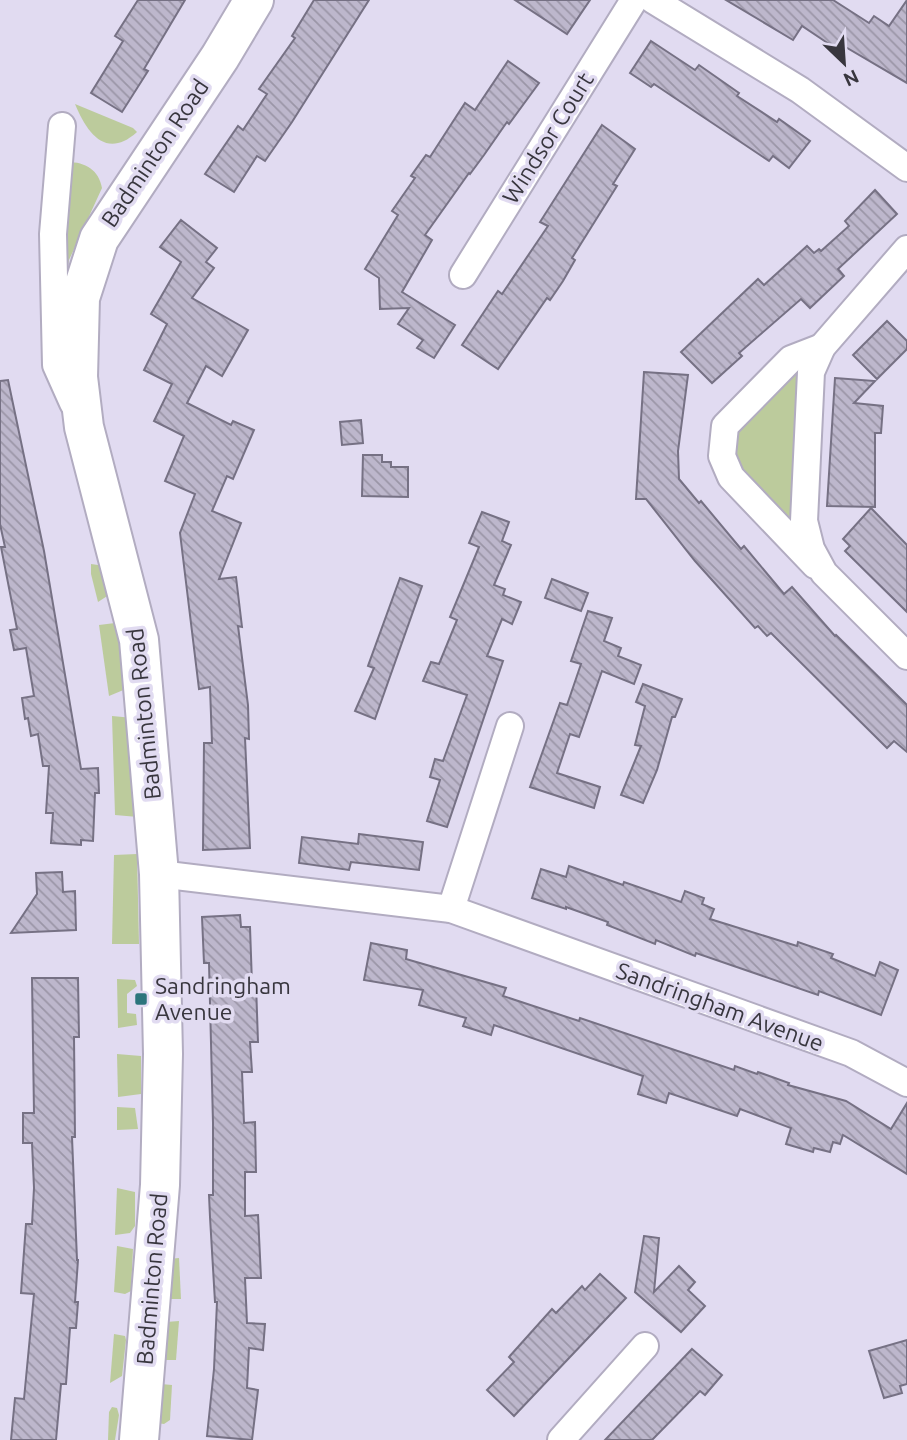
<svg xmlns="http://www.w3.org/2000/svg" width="907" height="1440" font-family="Ubuntu,sans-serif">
<defs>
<pattern id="building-back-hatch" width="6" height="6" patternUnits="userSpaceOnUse" patternTransform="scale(1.75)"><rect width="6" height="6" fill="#bdb7cc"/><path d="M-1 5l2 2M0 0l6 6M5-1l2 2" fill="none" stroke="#9b96a7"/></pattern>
</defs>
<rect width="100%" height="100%" fill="#e1dbf1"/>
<g fill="#bccb9c">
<path d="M75,104l58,24 4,4c-31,28 -50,1 -62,-28z"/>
<path d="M68,162c17,0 31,8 34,26l-33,72 -7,35z"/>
<path d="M792,367l12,6 -15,152 -56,-59 1,-41z"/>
<path d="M91,564l14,2 10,25 -17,11 -7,-28z"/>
<path d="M123,622l10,64 -24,10 -10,-71z"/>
<path d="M112,716l21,2 5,99 -23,-2z"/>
<path d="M137,854l2,90h-27l2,-89z"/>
<path d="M117,979l18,1 2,6 -10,8v19l9,1 1,11 -19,3z"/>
<path d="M117,1054l24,2v38l-23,3z"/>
<path d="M117,1107l18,1 3,21 -21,1z"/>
<path d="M117,1188l18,4v34l-5,7 -15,2z"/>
<path d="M117,1246l16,3 -2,42 -6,3 -11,-2z"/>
<path d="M179,1258l2,41h-14l1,-40z"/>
<path d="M179,1321l-3,39h-15l5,-38z"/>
<path d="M114,1334l11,2 1,4 -4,36 -12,7z"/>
<path d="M161,1384l11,1 -2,35 -6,4 -7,-1z"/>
<path d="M112,1407l5,1 2,7 -4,25h-7l1,-28z"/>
</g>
<g fill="url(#building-back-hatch)" stroke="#767184" stroke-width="2">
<path d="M138,0h47l-41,69 4,2 -26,41 -31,-19 32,-52 -8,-5z"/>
<path d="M314,0h55l-77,122 -27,39 -8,-5 -23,36 -29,-18 33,-48 5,4 24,-36 -8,-5 36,-51 -3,-2z"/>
<path d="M515,0h75l-23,34z"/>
<path d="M726,0h107l36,23 5,-7 15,10 18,-26v83l-65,-38 -4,5 -36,-24 -9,14z"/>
<path d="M651,41l44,29 4,-5 40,28 -2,3 40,26 2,-3 31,22 -21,27 -16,-12 -4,5 -115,-77 -3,3 -21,-14z"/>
<path d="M508,61l31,22 -30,41 -2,-2 -23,33 -14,19 -1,-1 -44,62 7,5 -30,52 53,33 -21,33 -17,-10 6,-8 -25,-16 11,-16 -29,1 -1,-31 -14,-9 33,-54 -6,-4 23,-33 -4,-2 15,-21 4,2 35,-54 10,7z"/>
<path d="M602,125l33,24 -22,35 4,2 -45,72 3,2 -12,21 -13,19 -3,-2 -49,71 -36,-24 36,-54 4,3 46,-68 -8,-4z"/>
<path d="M875,190l22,24 -59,55 6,7 -34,32 -9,-9 -62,54 3,3 -30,27 -31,-31 77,-73 6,6 43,-39 7,7 5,-4 2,2 28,-25 -4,-5z"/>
<path d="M181,220l36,28 -11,14 8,6 -22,30 56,32 -26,46 -16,-10 -19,37 44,22 2,-4 21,9 -21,49 -6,-3 -15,35 29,12 -22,56 17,-2 6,50 -4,-1 10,79 1,34 -4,-1 5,110 -47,2 1,-107h8l-2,-56 -11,2 -19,-156 15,-39 -30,-13 19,-45 -30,-15 18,-37 -28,-14 23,-46 -16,-10 30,-52 -21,-15z"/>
<path d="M887,321l20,20v8l-30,30 -24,-24z"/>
<path d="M644,372l44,3 -10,76 1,28 20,24 2,-2 40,48 3,-3 40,48 8,-7 43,49 1,-1 71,70v47l-13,-11 -7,7 -116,-115 -4,3 -9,-10 -3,2 -60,-67 -49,-62h-10z"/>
<path d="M835,378l40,3 -21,22 29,3 -2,27h-6v74l-48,-1z"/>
<path d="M8,380l36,171 37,218 17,-1 1,25h-4l-2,48 -12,-1v5l-30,-2 2,-30h-7l3,-47h-6l-5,-32 -7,2 -3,-18 -3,1 -3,-21 12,-2 -8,-48 -12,2 -4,-20 7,-1 -16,-82h4l-5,-23v-143z"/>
<path d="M361,420l2,23 -21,2 -2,-23z"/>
<path d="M363,455h19v7h9v5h17v30l-46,-1z"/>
<path d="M871,508l36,37v67l-62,-61 5,-5 -7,-7z"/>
<path d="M482,512l27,10 -7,19 9,4 -17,40 11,4 -2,6 18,7 -9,22 -10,-5 -15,37 16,5 -56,166 -20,-6 13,-41 -10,-3 5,-18 8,2 24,-66 -44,-14 8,-19 8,2 18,-44 -7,-3 29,-70 -10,-4z"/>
<path d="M400,578l22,8 -47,133 -20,-8 19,-43 -6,-2z"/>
<path d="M552,579l36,14 -7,18 -36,-13z"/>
<path d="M588,611l24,7 -8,23 17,7 -3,8 23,9 -7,19 -32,-13 -23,66 -9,-3 -13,39 43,14 -6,21 -64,-21 30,-84 7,2 14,-41 -10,-3z"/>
<path d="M643,684l39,15 -7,18h-3l-15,53 -14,33 -22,-8 20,-49 -6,-1 10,-39 -9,-4z"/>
<path d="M359,834l64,8 -4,28 -68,-8 -2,8 -50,-7 3,-26 56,7z"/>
<path d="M569,866l54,19 1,-3 57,20 4,-11 19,7 -2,6 12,5 -4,10 87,27 1,-4 35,12 -2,4 44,18 5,-14 18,8 -17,45 -62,-24 -1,4 -122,-42 -1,3 -39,-16 -1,4 -48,-19 1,-3 -42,-15v2l-34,-11 9,-29 25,8z"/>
<path d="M62,872l1,20 12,-1 1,39 -65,3 26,-39 -1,-21z"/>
<path d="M240,915l1,12h9l2,57h4l2,58h-8l2,30h-10l2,51 11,-1 1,50h-11v44l13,-1 3,63h-16l2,45 18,1 -2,26 -14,-2 -2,40 11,2 -6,50 -45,-4 7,-67 3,-67h-2l-5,-85 -1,-22h4v-72l-4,-160h-5l-2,-46z"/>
<path d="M371,943l36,7 -1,9 100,29 -3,8 76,25 1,-3 154,52 1,-4 22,8 1,-2 31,11 -1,2 58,16 45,28 16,-26v71l-64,-39 -3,9 -7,-2 -3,10 -16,-4 -1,4 -27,-8 5,-16 -51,-19 -3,7 -68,-23 -3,10 -28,-9 5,-18 -149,-51 -3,10 -28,-9 3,-8 -47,-13 4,-15 -59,-10z"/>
<path d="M32,978h46l1,59h-5l1,100h-3l5,123h1l-3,42h3l-2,26h-6l-4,56h-5l-5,56h-45l4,-42 9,1 10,-105 -13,-1 5,-69h6l2,-36 -2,-45h-9v-30h11z"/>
<path d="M644,1236l15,2 -5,54 25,-26 16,16 -7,8 17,16 -24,26 -46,-40z"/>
<path d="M600,1274l26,24 -112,118 -27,-26 27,-28 -5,-5 43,-48 4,4 26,-27 3,4z"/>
<path d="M907,1340v44l-7,2 2,7 -18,5 -15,-47z"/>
<path d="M692,1349l30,26 -17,20 -5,-4 -48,49h-47z"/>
</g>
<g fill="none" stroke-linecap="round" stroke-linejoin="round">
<g stroke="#b2acc1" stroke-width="30">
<g id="street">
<path d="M653,0l147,90 107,78"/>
<path d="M62,126l-9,108 3,131 17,38"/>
<path d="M907,249l-85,98 -11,25 -7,149 7,28 13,24 83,83"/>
<path d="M463,275l171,-275"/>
<path d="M815,565l-84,-88 -9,-21 3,-30 66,-67 31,-12"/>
<path d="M159,874l292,35 400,144 56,30"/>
<path d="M451,909l59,-183"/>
<path d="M561,1440l84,-94"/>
</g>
</g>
<g stroke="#b2acc1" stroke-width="42">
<path id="primary" d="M139,1440l21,-255 3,-131 -4,-180 -20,-234 -55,-213 -6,-50 2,-79 19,-59 121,-182 34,-57"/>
</g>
<use href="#street" stroke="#fff" stroke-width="26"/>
<use href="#primary" stroke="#fff" stroke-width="38"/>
</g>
<rect fill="#2c757c" stroke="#e1dbf1" stroke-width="2.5" x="134" y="992" width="14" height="14" rx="3.5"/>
<g text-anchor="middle" stroke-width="7" stroke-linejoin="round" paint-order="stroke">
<g font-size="23" fill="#38363e" stroke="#e1dbf1">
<text transform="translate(548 138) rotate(-58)" y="8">Windsor Court</text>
<text transform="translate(155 153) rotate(-56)" y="8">Badminton Road</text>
<text transform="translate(144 714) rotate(-96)" y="8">Badminton Road</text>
<text transform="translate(720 1007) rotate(20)" y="8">Sandringham Avenue</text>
<text transform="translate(152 1279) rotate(-85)" y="8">Badminton Road</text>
</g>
<g font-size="23" fill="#38363e" stroke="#e1dbf1" text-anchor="start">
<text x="155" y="994">Sandringham<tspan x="155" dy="26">Avenue</tspan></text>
</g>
</g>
<g transform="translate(844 63) rotate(155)" stroke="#e1dbf1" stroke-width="5" paint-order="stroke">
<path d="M0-5L12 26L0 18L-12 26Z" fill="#38363e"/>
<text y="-10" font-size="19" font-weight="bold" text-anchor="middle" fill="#38363e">N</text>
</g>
</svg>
